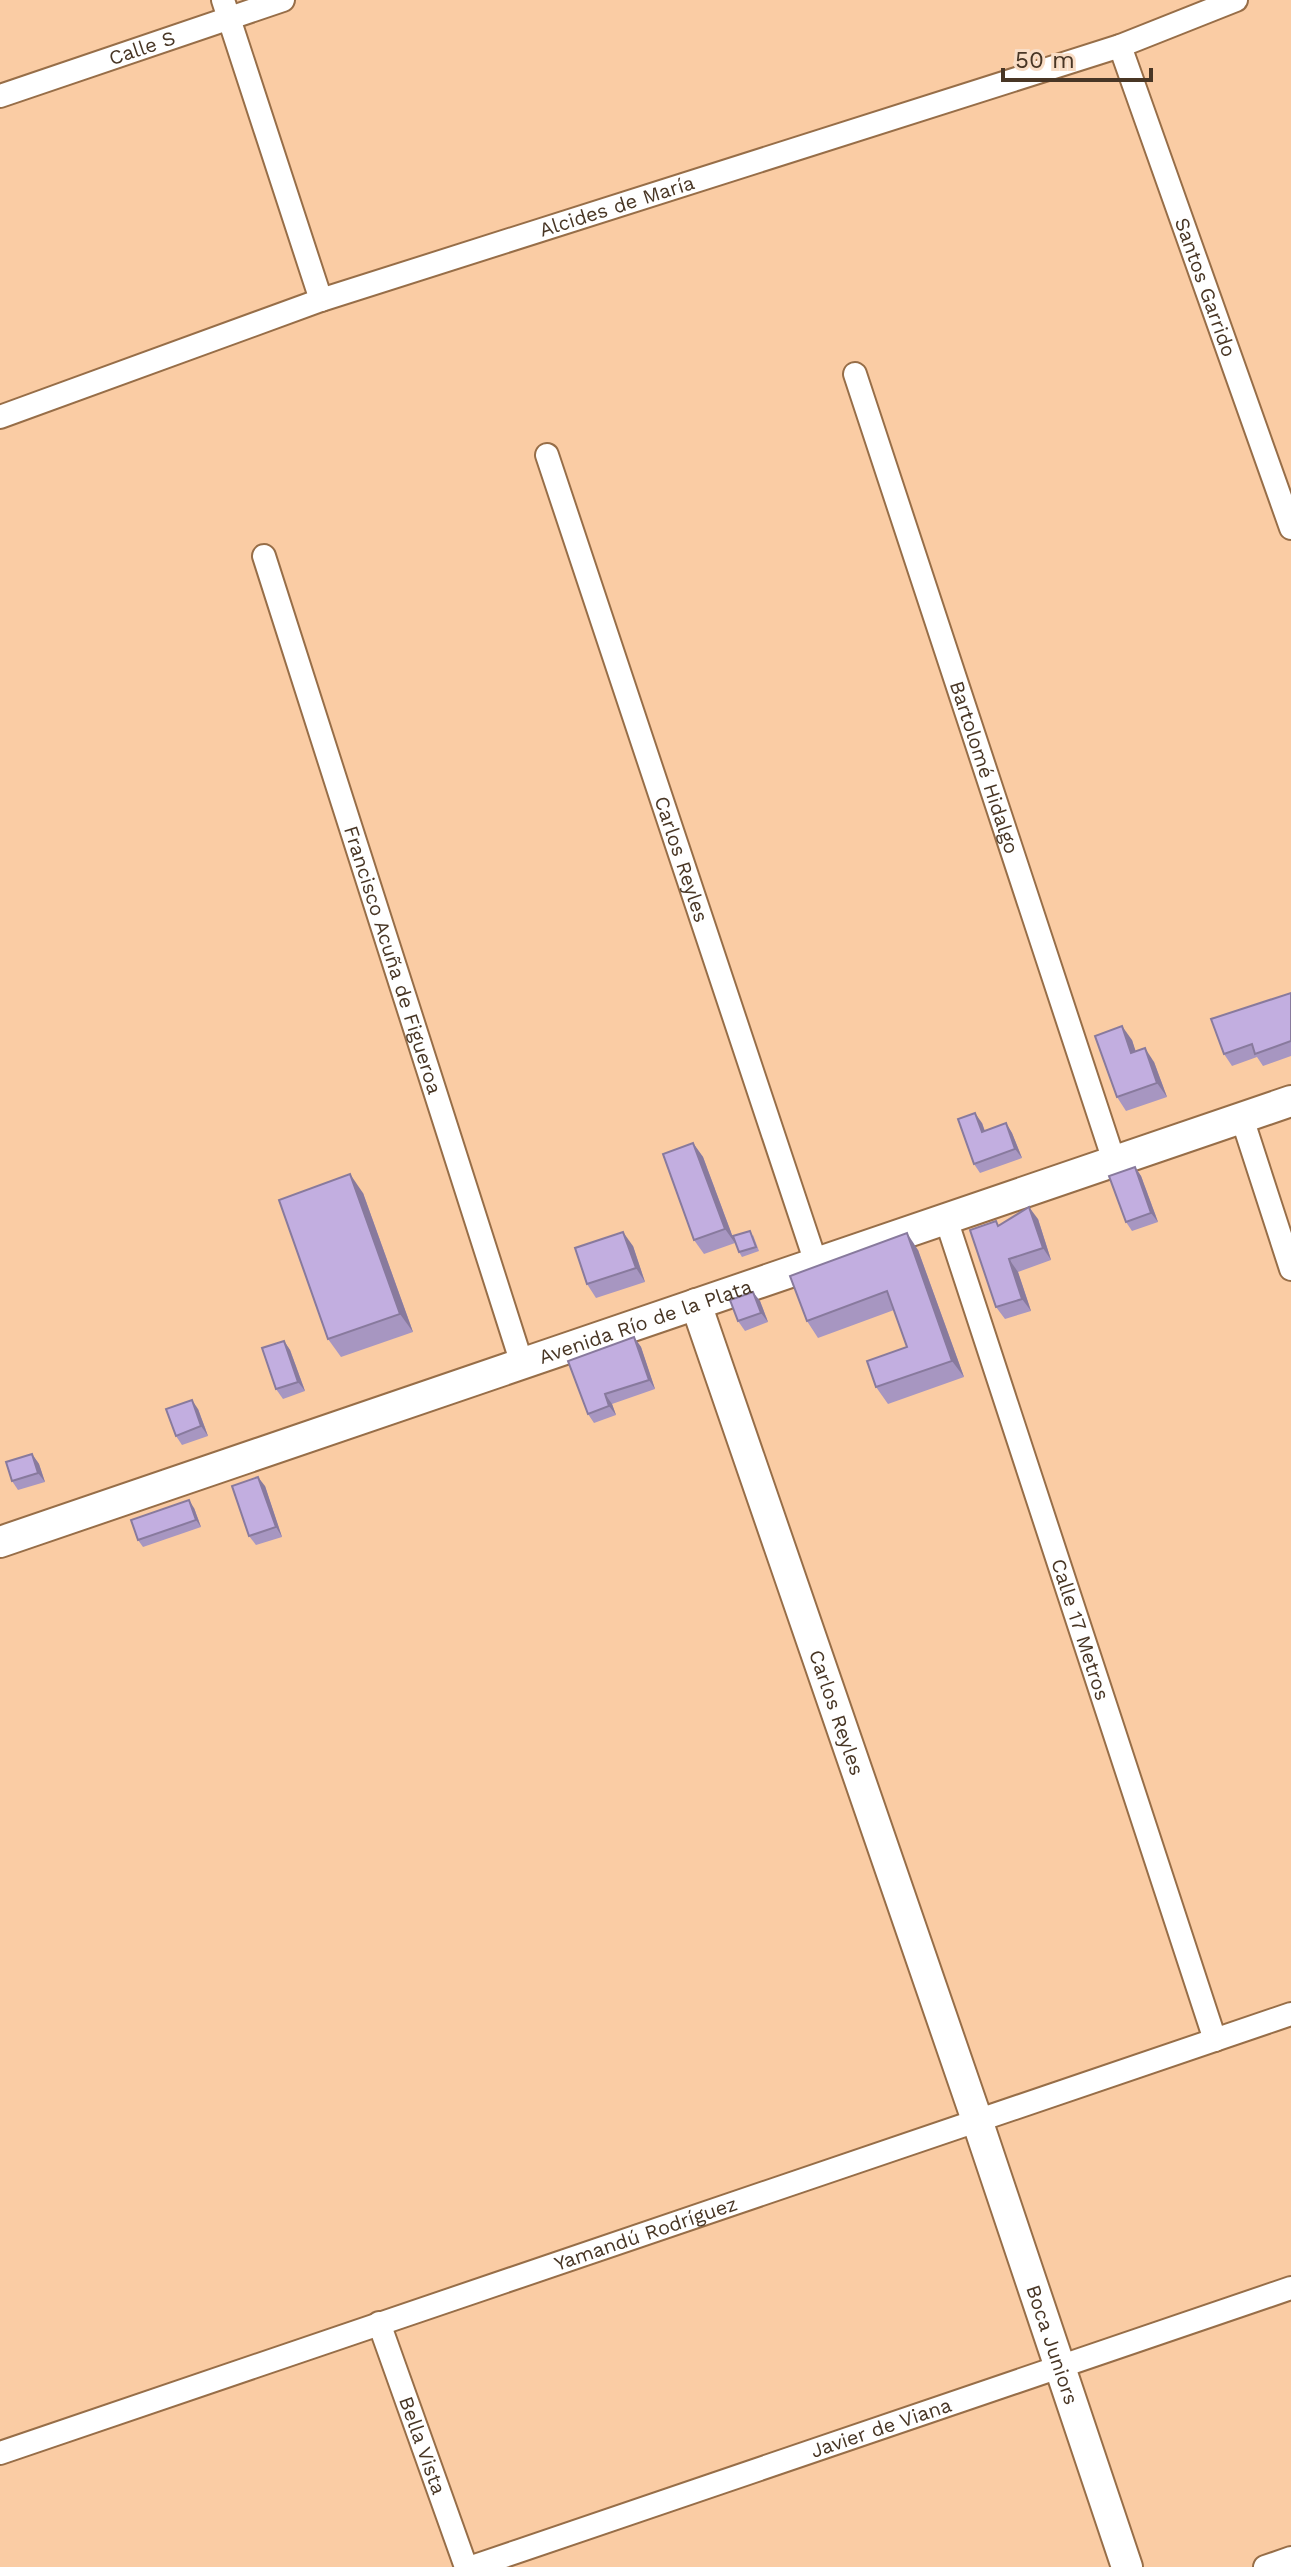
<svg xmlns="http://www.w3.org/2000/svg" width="1291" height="2567" font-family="'Work Sans',sans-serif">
<rect width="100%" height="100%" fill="#facca4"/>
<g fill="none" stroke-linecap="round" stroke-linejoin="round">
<g stroke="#976e48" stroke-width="26">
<g id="street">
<path d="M223,0l98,300"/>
<path id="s1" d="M1120,46l171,482"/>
<path id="s2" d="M0,96l283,-96"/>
<path id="s3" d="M855,374l259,787"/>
<path id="s4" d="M0,417l321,-117 799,-254 116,-46"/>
<path id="s5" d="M547,455l269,808"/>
<path id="s6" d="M264,556l258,808"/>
<path d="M1242,1118l49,151"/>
<path id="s7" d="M946,1219l269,821"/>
<path id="s8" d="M379,2323l87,244"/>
<path id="s9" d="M0,2453l1291,-439"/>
<path id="s10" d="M472,2567l819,-279"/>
<path d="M1265,2567l26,-9"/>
</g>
</g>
<g stroke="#976e48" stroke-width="34">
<g id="secondary">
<path id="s11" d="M696,1304l281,816 150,447"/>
<path id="s12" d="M0,1542l1291,-441"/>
</g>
</g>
<use href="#street" stroke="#fff" stroke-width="22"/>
<use href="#secondary" stroke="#fff" stroke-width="30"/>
</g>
<g fill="#a796c1">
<path d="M1291,993v63l-28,10 -6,-9 -25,9 -8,-12z"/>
<path d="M1132,1040l3,11 19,11 13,35 -41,14 -9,-14z"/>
<path d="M982,1123l3,8 21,-8 6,10 10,25 -42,15 -6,-9z"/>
<path d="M693,1143l10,14 32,86 -31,11 -10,-14z"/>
<path d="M1135,1167l6,9 17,46 -26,9 -6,-9z"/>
<path d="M363,1193l50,139 -72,25 -13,-18z"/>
<path d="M1038,1219l13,41 -33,12 13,39 -26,8 -9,-12 3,-81z"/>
<path d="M753,1235l6,16 -17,6 -3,-5z"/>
<path d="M633,1246l12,36 -49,16 -9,-14z"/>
<path d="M918,1250l46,127 -76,27 -12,-17 31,-40 -13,-37 -76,28 -11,-17z"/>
<path d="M760,1301l8,21 -23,9 -7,-10z"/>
<path d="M634,1337l7,10 14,42 -43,15 4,11 -22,8 -6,-9z"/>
<path d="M284,1341l6,9 15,41 -22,8 -7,-10z"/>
<path d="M198,1409l10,27 -26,9 -6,-9z"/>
<path d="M32,1454l7,10 6,18 -27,8 -6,-9z"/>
<path d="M265,1486l17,51 -26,8 -7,-9z"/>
<path d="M194,1508l7,19 -58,20 -5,-7z"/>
</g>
<g fill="#887a9d">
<path d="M1122,1026l10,14 9,27 -10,-14z"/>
<path d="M1145,1048l9,14 13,35 -10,-14z"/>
<path d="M975,1113l7,10 6,18 -6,-9z"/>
<path d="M1006,1123l6,10 10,25 -7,-9z"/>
<path d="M693,1143l10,14 32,86 -10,-14z"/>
<path d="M1135,1167l6,9 17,46 -7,-9z"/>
<path d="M350,1174l13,19 50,139 -13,-18z"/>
<path d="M1029,1207l9,12 13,41 -8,-12z"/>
<path d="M623,1232l10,14 12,36 -9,-14z"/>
<path d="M907,1233l11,17 46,127 -12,-16z"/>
<path d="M1009,1259l9,13 13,39 -9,-12z"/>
<path d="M753,1292l7,9 8,21 -7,-9z"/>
<path d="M634,1337l7,10 14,42 -6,-9z"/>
<path d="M284,1341l6,9 15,41 -7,-9z"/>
<path d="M605,1394l7,10 4,11 -7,-9z"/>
<path d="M192,1400l6,9 10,27 -7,-10z"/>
<path d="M32,1454l7,10 6,18 -7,-9z"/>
<path d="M258,1477l7,9 17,51 -6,-10z"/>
<path d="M189,1500l5,8 7,19 -5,-7z"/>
</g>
<g fill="#c2aee0" stroke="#887a9d" stroke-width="2">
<path d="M1291,993v48l-36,13 -3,-10 -28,10 -13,-35z"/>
<path d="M1122,1026l9,27 14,-5 12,35 -40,14 -22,-61z"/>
<path d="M975,1113l7,19 24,-9 9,26 -41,15 -16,-45z"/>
<path d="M693,1143l32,86 -31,11 -31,-86z"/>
<path d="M1135,1167l16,46 -25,9 -17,-46z"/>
<path d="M350,1174l50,140 -72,25 -49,-139z"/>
<path d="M1029,1207l14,41 -34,11 13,40 -26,8 -26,-77 26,-9 2,5z"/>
<path d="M750,1231l6,16 -17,5 -6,-16z"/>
<path d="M623,1232l13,36 -49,16 -12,-36z"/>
<path d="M907,1233l45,128 -76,26 -9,-26 40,-14 -20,-56 -80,30 -17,-45z"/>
<path d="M753,1292l8,21 -23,8 -8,-21z"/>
<path d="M634,1337l15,43 -44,14 4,12 -21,8 -20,-53z"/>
<path d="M284,1341l14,41 -22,7 -14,-41z"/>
<path d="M192,1400l9,26 -25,10 -10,-27z"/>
<path d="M32,1454l6,19 -26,8 -6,-19z"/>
<path d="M258,1477l18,50 -27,9 -17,-50z"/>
<path d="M189,1500l7,20 -58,20 -7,-20z"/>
</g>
<g text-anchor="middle" stroke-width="6" stroke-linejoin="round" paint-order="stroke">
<g font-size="20" fill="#483625" stroke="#f9ddc5">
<text dy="7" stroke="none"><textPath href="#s2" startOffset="150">Calle S</textPath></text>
<text dy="7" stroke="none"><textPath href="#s4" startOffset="652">Alcides de María</textPath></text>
<text dy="7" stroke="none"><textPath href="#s1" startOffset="256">Santos Garrido</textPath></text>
<text dy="7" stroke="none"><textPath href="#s3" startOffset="414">Bartolomé Hidalgo</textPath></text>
<text dy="7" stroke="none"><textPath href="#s5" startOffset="426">Carlos Reyles</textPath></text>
<text dy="7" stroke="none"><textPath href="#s6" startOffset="424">Francisco Acuña de Figueroa</textPath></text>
<text dy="7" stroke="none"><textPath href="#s12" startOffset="682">Avenida Río de la Plata</textPath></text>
<text dy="7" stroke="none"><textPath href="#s7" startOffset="432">Calle 17 Metros</textPath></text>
<text dy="7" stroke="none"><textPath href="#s11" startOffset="432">Carlos Reyles</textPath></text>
<text dy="7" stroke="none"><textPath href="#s9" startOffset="682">Yamandú Rodríguez</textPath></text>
<text dy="7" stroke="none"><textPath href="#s11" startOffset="1100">Boca Juniors</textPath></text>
<text dy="7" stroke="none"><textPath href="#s10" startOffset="432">Javier de Viana</textPath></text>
<text dy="7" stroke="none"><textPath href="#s8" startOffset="130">Bella Vista</textPath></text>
</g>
</g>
<path d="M1003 68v12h148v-12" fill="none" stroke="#483625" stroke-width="4"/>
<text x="1015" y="68" font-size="24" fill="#483625" stroke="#f9ddc5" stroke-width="6" paint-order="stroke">50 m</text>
</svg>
